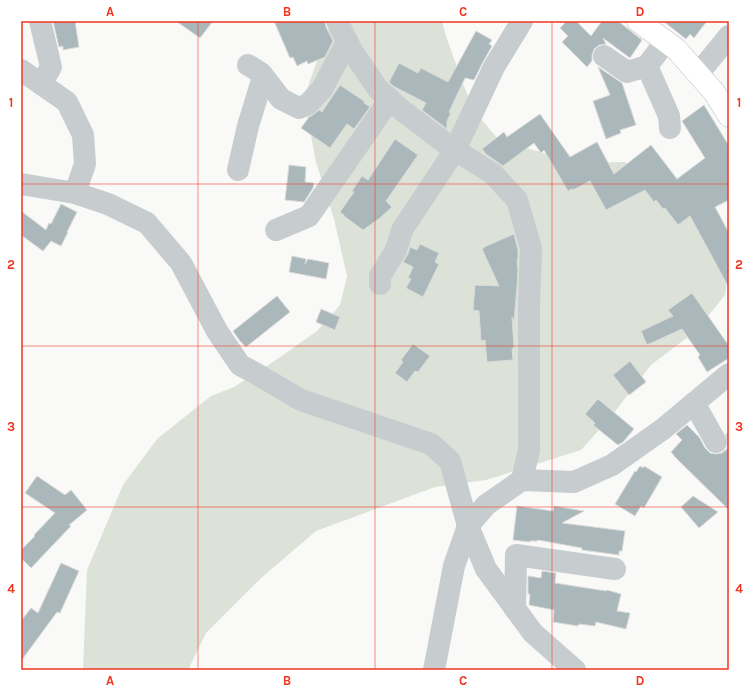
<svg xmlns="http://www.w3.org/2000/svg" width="750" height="691" font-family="Karla,sans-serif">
<rect width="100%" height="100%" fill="#f9f9f7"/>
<path fill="#dce2d7" d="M331,21h111l3,12 16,46 14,33 24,28 79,23 46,-1 36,11 37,15 22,25 10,28v26l-4,28 -28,35 -46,35 -42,54 -28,31 -95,30 -51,7 -119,44 -56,48 -54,54 -18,37h-105l4,-100 36,-85 34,-46 54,-43 23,-9 42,-27 41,-29 23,-26 7,-29 -13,-57 -18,-57 -12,-64z"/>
<g fill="#aab7bb" stroke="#dbdbd9">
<path d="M53,21h22l4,26 -16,3v-4l-4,1z"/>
<path d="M176,21h37l-13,17z"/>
<path d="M274,21h51l1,6 7,14 -8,16 -17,7 -1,-3 -10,5 -4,-9 -3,1z"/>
<path d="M567,21h9l15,15 11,-15h16l24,19 -12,18 -27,-20 3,6 -7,1 -5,4 -2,6v6l-5,6 -25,-25 6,-6 -8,-8z"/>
<path d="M663,21h44l-13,17 -4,-4 -4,5z"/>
<path d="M476,31l16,9 -3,4 3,2 -9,16 -9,18 -9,-2 -16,34 2,1 -4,8v8l-25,-19 4,-7 -33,-17 -4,-4 10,-19 19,10 3,-5 27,14z"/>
<path d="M598,67l24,16 14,42 -16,5 1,3 -15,6 -13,-38 17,-6z"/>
<path d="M340,85l24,16v2l6,4 -16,22 -7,-5 -17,24 -29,-20 8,-11 4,-2 6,-5 3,2z"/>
<path d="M704,105l25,41v54l-14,7 14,26v55l-39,-72 -12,9 -13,-17 -2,1 -7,-9 -2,2 -9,-12 -39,20 -16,-29 -17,9 -1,-1 -4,2 -24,-41 -3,3 -7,-10 -31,23 -17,-12 -4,-5 22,-17 3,5 33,-23 30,43 27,-15 17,32 37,-29 26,34 28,-21 -23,-37z"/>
<path d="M395,139l23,16 -32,46 6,6 -12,11 -17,12 -19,-14v-1l-4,-3 14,-20 -2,-1 10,-15 6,4z"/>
<path d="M289,165l17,2 -1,15 9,1 -1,5 -9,14 -19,-2z"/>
<path d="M61,204l16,8 -10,20h1l-7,14 -10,-5 -8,10 -22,-16v-24l25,19 3,-7 2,1z"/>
<path d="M514,234l4,16v9l-1,1 1,10 -1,17 -3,34 -2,-4 2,31 -2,1 1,11 -26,2 -2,-22 -4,1 -2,-30 -6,-1 2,-25 24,1 -17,-37 2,-1v-1z"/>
<path d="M420,244l19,9 -4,9 4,2 -16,33 -17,-9 5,-9 -3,-1 5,-11 -10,-5 5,-8 2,-7 7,3z"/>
<path d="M292,256l14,3 -1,5 3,-5 21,4 -3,16 -37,-7z"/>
<path d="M692,293l37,53v12l-22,14 -9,-15 2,-2 -18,-26 -35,16 -6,-14 32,-15 -5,-6z"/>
<path d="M277,296l13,16 -44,35 -6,-6 -7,-10z"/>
<path d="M321,309l19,8 -5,13 -19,-8z"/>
<path d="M413,344l17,12 -12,16 -3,-1 -8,11 -12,-9 8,-11 -2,-2z"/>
<path d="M630,361l16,21 -17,13 -16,-20z"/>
<path d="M598,399l36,30 -11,13 -5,3 -25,-20 2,-2 -10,-9z"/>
<path d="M687,425l12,12 6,11 5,5 5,1 7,-1 5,-4 1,-7 -2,-8 3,-1v77l-53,-52 -5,-6 11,-12 -6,-6z"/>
<path d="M640,466l3,2 1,-2 18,11 -18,31 -3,-2 -6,10 -20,-12 20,-33 1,1z"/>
<path d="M37,476l28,19 6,-5 16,20 -18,15 2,1 -40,42 -10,-10v-8l14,-14 -1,-1 21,-22 -30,-20z"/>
<path d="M693,496l25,16 -19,16 -18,-21z"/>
<path d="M517,506l36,5 1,-5 30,5 -22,12 63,8 -3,20h-3v4l-37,-5v-2l-44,-8 -1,1h-7v1l-17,-2z"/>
<path d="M61,563l18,8 -19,42 -3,-1 -36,49v-40l10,-13 7,5z"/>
<path d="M542,571l14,2 -1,10 51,8 1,-1 14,4 -4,17 13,2 -4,16 -30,-7 -1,4 -16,-2 -1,2 -25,-4 1,-12 -25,-5 1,-11h-2v-18l13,2z"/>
</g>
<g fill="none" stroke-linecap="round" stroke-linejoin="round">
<g stroke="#b7bec1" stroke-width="23">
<path id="primary" d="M638,21l38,28 38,43 15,24"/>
</g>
<g stroke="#c7cccf" stroke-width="22">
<path d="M40,21l11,46 -10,17"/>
<path d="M337,21l15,30 26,38 21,19 50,38 44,28 24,26 14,48 -2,56v146l-7,30"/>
<path d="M666,41l-19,25 22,50 1,12"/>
<path d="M604,56l23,16 20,-6"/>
<path d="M248,65l13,8 20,26 18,9 9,-4 14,-15 25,-47"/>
<path d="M21,70l46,32 16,33 2,29 -10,29"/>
<path d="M698,74l31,-38"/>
<path d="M238,170l10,-44 15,-49"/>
<path d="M21,184l54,9 33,11 39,19 34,40 36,68 23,34 15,8 46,27 130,44 19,17 18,65 18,43 47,64 42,37"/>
<path d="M276,230l33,-14 81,-117"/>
<path d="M380,284v-8l16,-26 6,-20 53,-80 39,-83 28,-46"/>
<path d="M694,403l22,39"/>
<path d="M515,609l1,-54 99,14"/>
<path d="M434,670l20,-104 14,-40 18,-21 36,-25 52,2 38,-17 51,-36 66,-55"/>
</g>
<use href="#primary" stroke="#fff" stroke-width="22"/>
</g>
<path fill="none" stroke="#f1351f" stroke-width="1" stroke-opacity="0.55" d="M198,21v649M375,21v649M552,21v649M21,184h708M21,346h708M21,507h708"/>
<rect width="750" height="691" fill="none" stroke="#ffffff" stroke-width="44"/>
<rect x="22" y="22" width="706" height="647" fill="none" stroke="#f1351f" stroke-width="1.5"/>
<g font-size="13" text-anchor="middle" font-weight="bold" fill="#f1351f">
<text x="110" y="16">A</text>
<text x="287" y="16">B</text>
<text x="463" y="16">C</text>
<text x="640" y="16">D</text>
<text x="11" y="107">1</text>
<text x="739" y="107">1</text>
<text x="11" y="269">2</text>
<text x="739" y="269">2</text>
<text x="11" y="431">3</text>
<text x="739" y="431">3</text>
<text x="11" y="593">4</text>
<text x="739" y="593">4</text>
<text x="110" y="685">A</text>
<text x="287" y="685">B</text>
<text x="463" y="685">C</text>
<text x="640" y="685">D</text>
</g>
</svg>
